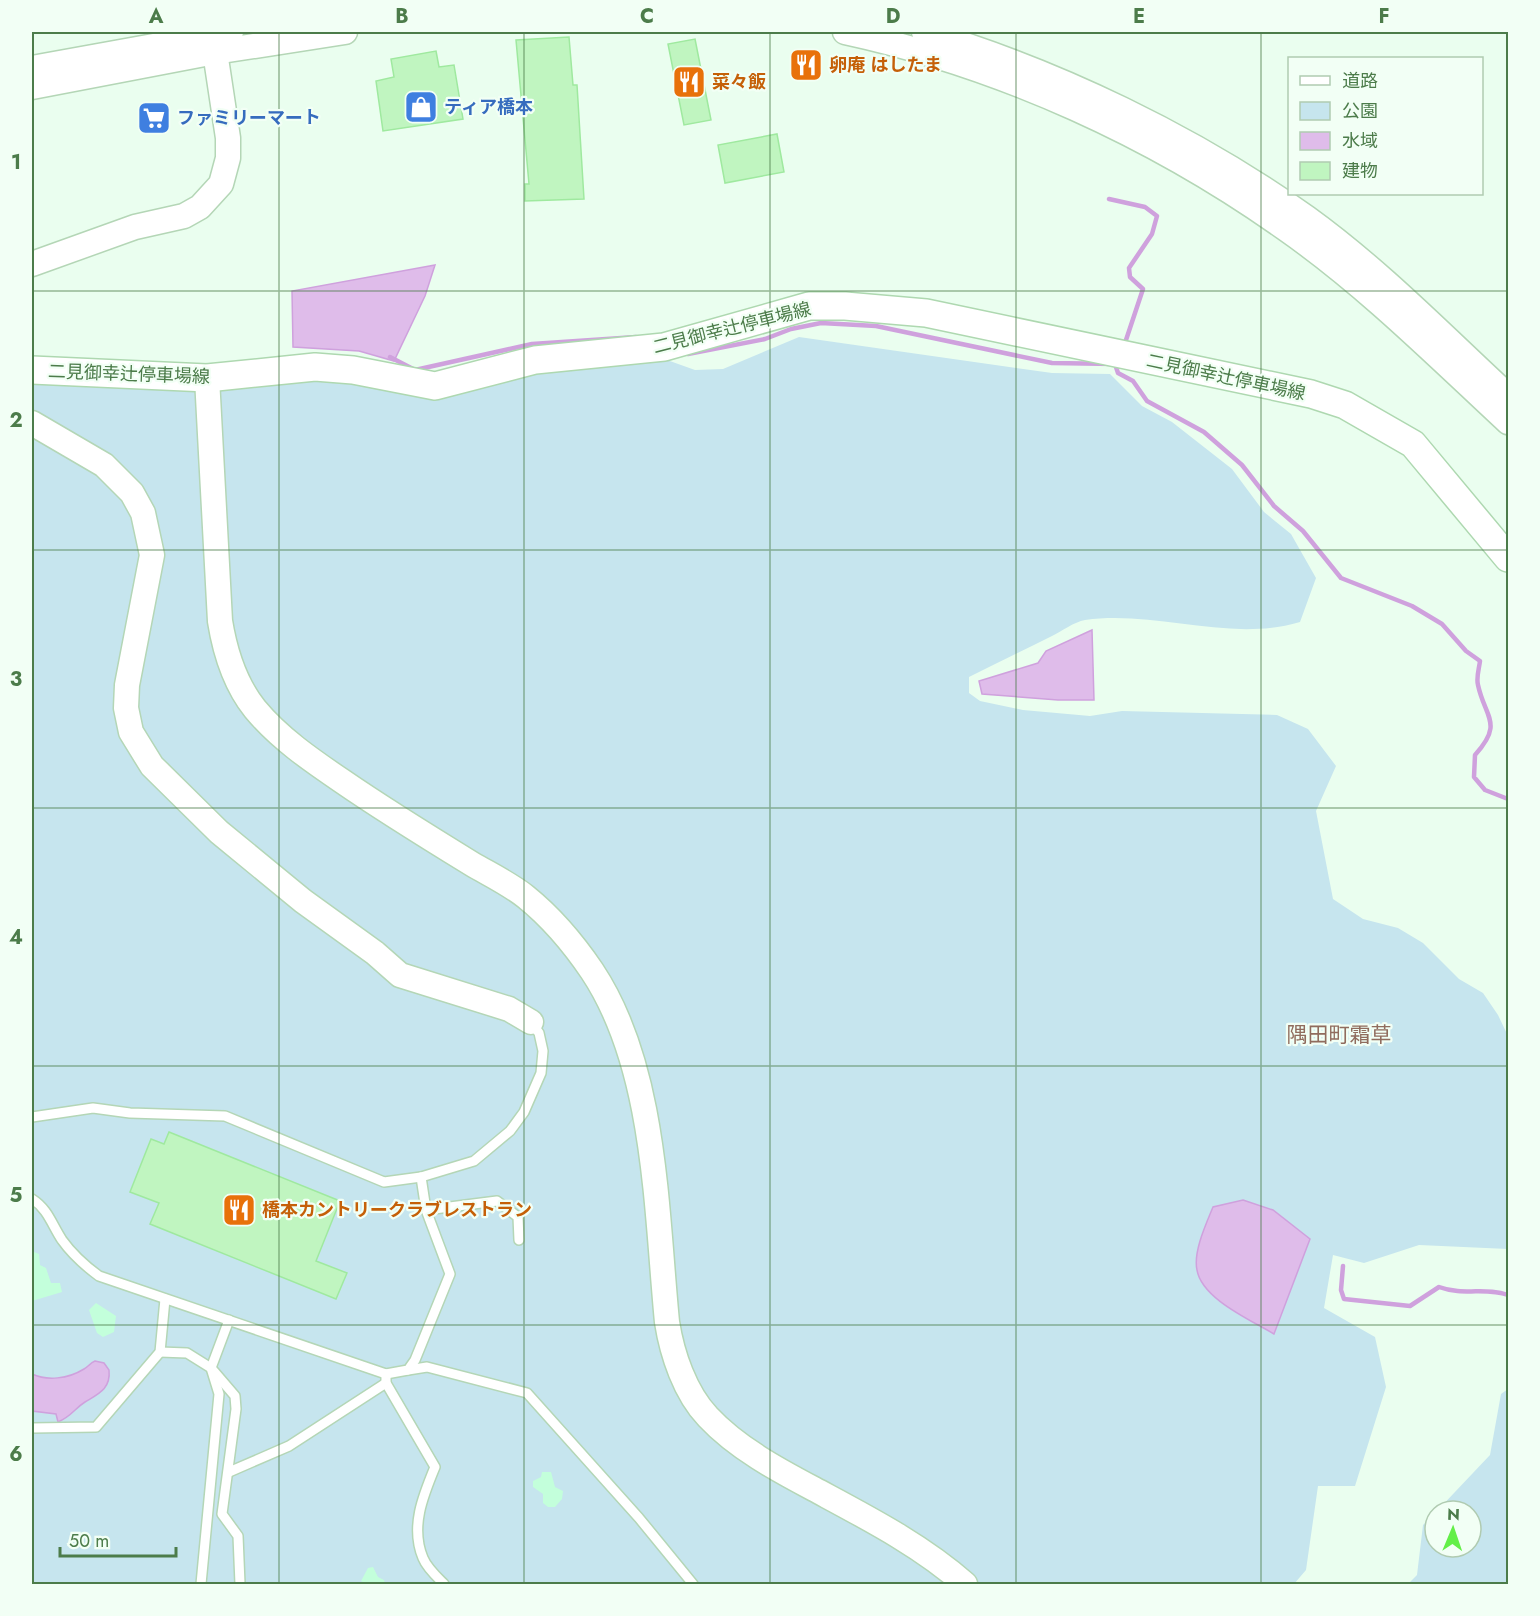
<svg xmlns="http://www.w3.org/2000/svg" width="1540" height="1616" font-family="Jost,'Noto Sans JP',sans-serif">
<rect width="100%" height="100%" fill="#eafeef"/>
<g fill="#c6e5ee">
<path d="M799,337l253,36 58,1 32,32 30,16 60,47 32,43 27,22 25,44 -16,44c-71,21 -143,-12 -215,-2 -11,2 -23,11 -33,16 -28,14 -55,27 -83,41v16l11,8 43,9 67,6 32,-5 155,4 31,14 28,37 -20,45 17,88 30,20 35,9 25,15 36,36 24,14 15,22 10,21v213l-89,-4 -55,18 -31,-8 -9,53 51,29 11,50 -31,99h-37l-12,84 -12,14h-1262v-1205l50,8h81l131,-13 164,17 121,-26 88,-5 28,10 28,-1z"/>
<path d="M1508,1389v195h-100l9,-9 6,-50 12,-12v34h36v-36h-34l53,-56 11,-61z"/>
</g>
<g fill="#c3ffdb">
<path d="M34,1252l5,2 1,11 6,3 5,15h9l2,9 -30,9z"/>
<path d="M96,1303l20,13 -2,16 -11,5 -6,-4 -8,-23z"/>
<path d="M542,1472h9l4,15 8,4 -1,8 -7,8h-7l-5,-4v-9l-10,-7v-6l8,-4z"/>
<path d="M373,1567l5,10 6,3 1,4h-19l-5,-3 7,-13z"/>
</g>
<g fill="#dfbcea" stroke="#cfa1dd" stroke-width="1.5">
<path d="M435,265l-10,31 -31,65 -35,-10 -66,-4 -1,-56z"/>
<path d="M1092,630l2,70h-36l-76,-6 -3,-13 59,-18 8,-12z"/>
<path d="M1243,1200l30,10 37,29 -36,95c-23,-14 -72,-35 -77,-64 -4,-18 9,-46 16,-63z"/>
<path d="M95,1361l9,2 5,7c2,19 -11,24 -24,32 -11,7 -13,14 -27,20l-2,-8 -24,-3v-37c15,7 36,5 52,-5 4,-2 6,-6 11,-8z"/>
</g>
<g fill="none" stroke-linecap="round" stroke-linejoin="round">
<g stroke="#cfa1dd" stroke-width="4.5">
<path d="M1109,199l36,8 12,9 -5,18 -23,34 1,9 13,12 -19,57"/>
<path d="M688,354l77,-15 26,-10 30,-6 55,3 176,37 63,1 3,9 15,8 14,20 57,31 38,33 32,41 29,25 38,47 71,28 30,18 24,27 14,10c-1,8 -4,17 -2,24 7,33 26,38 -3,70l-1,22 11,13 23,9"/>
<path d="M390,357l25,13 117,-26 104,-7"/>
<path d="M1343,1266l-2,24 3,9 66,7 29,-19c24,9 48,0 69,8"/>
</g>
</g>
<g fill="#c0f5c0" stroke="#9fe99f" stroke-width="1.5">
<path d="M569,37l4,48h4l7,114 -59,2v-17h4l-13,-144z"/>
<path d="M695,39l16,81 -27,5 -16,-81z"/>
<path d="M436,51l3,16 15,-2 9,54 -80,12 -7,-50 18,-4 -3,-18z"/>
<path d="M777,134l7,38 -59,11 -7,-38z"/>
<path d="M169,1132l171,69 -24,60 31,12 -11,26 -186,-75 9,-21 -29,-11 21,-53 13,5z"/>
</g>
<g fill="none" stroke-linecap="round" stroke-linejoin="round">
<g stroke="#b4d6b6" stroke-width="12">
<g id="service">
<path d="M32,1117l61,-9 37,5 95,3 159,66 37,-5 53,-16 36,-30 14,-19 17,-39 2,-22 -4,-18 -8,-11"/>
<path d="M32,1199c16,10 20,26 30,41 10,14 22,25 37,36l287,98 22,-4 7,-10 35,-86 -24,-64 -5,-33"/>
<path d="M426,1210l71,-9 21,16 1,23"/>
<path d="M229,1320l-18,48 24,28 1,13 -14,105 16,22 2,48"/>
<path d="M160,1352l27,1 24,15 8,26 -18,190"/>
<path d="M408,1370l19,-3 100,26 112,125 54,66"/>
<path d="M386,1374v9l49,84c-12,29 -25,60 -12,91 4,10 14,19 21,26"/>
<path d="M32,1428l64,-1 64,-75 5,-53"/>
<path d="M229,1472l60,-26 97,-63"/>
</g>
</g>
<g stroke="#b4d6b6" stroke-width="27">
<g id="tertiary">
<path d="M845,32c157,34 310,104 441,197 80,56 151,127 222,193"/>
<path d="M924,32c132,39 270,106 383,186 72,52 136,118 201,178"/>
<path d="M32,68l199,-36"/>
<path d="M32,87l183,-35 130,-20"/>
<path d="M32,264l103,-37 49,-11 16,-9 21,-23 7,-26v-20l-16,-106"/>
<path d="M207,378l13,243c5,31 15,63 35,88 24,29 56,51 87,72 42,29 86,56 130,83 17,10 38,20 54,33 26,21 47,46 66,74 64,96 64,238 75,351 5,32 18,71 41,95 29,31 70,53 106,72 52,28 107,56 151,95"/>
<path d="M32,423l72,42 28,28 11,20 9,42 -25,130 -1,23 5,24 21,34 67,66 84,69 72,52 25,22 109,34 22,13"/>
</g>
</g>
<g stroke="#aed8b0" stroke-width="30">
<path id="secondary" d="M32,370l175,8 108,-11 38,3 82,16 100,-26 129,-13 145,-41h36l81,7 385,81 34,11 68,39 95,114"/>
</g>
<use href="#service" stroke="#fff" stroke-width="9"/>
<use href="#tertiary" stroke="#fff" stroke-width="24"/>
<use href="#secondary" stroke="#fff" stroke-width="27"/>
</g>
<path fill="none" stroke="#4c7c4a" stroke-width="1.5" stroke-opacity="0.55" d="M279,32v1552M524,32v1552M770,32v1552M1016,32v1552M1261,32v1552M32,291h1476M32,550h1476M32,808h1476M32,1066h1476M32,1325h1476"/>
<defs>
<g id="restaurant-square" transform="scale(1.725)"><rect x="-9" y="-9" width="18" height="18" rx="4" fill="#e8710a" stroke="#f2fff5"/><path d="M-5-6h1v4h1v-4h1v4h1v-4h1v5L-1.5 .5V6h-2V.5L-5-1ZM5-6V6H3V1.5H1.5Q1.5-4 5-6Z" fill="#fff"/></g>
<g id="shop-square" transform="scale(1.725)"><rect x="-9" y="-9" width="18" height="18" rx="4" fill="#3f7fe0" stroke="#f2fff5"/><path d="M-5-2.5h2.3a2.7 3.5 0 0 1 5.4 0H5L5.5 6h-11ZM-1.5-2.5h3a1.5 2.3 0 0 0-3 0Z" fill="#fff"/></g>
<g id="supermarket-square" transform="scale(1.725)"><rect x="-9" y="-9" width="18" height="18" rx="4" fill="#3f7fe0" stroke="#f2fff5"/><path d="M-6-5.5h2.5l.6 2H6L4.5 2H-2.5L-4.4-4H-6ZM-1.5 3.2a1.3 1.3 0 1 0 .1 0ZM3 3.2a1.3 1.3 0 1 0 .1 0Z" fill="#fff"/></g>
</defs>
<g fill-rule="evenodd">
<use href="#restaurant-square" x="806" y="65"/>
<use href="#restaurant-square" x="689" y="82"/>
<use href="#shop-square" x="421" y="107"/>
<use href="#supermarket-square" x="154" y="118"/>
<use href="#restaurant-square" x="239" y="1210"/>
</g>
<g text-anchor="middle" stroke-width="4.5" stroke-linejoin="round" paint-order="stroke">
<g font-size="18" font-weight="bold" fill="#c56008" stroke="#f2fff5" text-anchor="start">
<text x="829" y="71">卵庵 はしたま</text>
<text x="712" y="88">菜々飯</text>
<text x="262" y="1216">橋本カントリークラブレストラン</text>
</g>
<g font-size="18" font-weight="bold" fill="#366cbe" stroke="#f2fff5" text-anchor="start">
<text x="444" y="113">ティア橋本</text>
<text x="177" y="124">ファミリーマート</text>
</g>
<g font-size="18" fill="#4c7c4a" stroke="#f2fff5">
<text transform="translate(732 328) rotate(-14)" y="6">二見御幸辻停車場線</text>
<text transform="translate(129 374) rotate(2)" y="6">二見御幸辻停車場線</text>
<text transform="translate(1226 377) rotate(12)" y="6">二見御幸辻停車場線</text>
</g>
<g font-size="21" fill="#906c5e" stroke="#f2fff5">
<text x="1339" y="1042">隅田町霜草</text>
</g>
</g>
<rect width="1540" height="1616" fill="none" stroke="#f2fff5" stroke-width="66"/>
<rect x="1288" y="57" width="195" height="138" fill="#f2fff5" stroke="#b0cbb1" stroke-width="1.5"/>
<rect x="1300" y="76" width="30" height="9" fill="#ffffff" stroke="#b0cbb1" stroke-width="1.5"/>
<text x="1342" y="87" font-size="18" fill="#4c7c4a">道路</text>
<rect x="1300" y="102" width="30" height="18" fill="#c6e5ee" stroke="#b0cbb1" stroke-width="1.5"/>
<text x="1342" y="117" font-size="18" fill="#4c7c4a">公園</text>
<rect x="1300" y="132" width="30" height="18" fill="#dfbcea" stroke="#b0cbb1" stroke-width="1.5"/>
<text x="1342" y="147" font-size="18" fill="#4c7c4a">水域</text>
<rect x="1300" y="162" width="30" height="18" fill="#c0f5c0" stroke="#b0cbb1" stroke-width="1.5"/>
<text x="1342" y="177" font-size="18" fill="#4c7c4a">建物</text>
<g transform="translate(1453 1529) rotate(2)"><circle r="28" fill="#f2fff5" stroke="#b0cbb1" stroke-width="1.5"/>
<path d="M0-4.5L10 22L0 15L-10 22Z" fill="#63ef48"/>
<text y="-9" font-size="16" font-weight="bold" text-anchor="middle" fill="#4c7c4a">N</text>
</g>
<path d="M60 1547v9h116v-9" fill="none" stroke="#4c7c4a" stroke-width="3"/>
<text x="69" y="1547" font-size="18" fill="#4c7c4a" stroke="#f2fff5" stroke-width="4.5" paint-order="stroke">50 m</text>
<rect x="33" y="33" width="1474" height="1550" fill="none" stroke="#4c7c4a" stroke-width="2"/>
<g font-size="20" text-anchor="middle" font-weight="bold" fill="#4c7c4a">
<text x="156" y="23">A</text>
<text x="402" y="23">B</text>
<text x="647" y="23">C</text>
<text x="893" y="23">D</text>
<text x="1139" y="23">E</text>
<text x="1384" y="23">F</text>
<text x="16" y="169">1</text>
<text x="16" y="427">2</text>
<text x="16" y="686">3</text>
<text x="16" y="944">4</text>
<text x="16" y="1202">5</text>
<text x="16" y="1461">6</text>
</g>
</svg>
